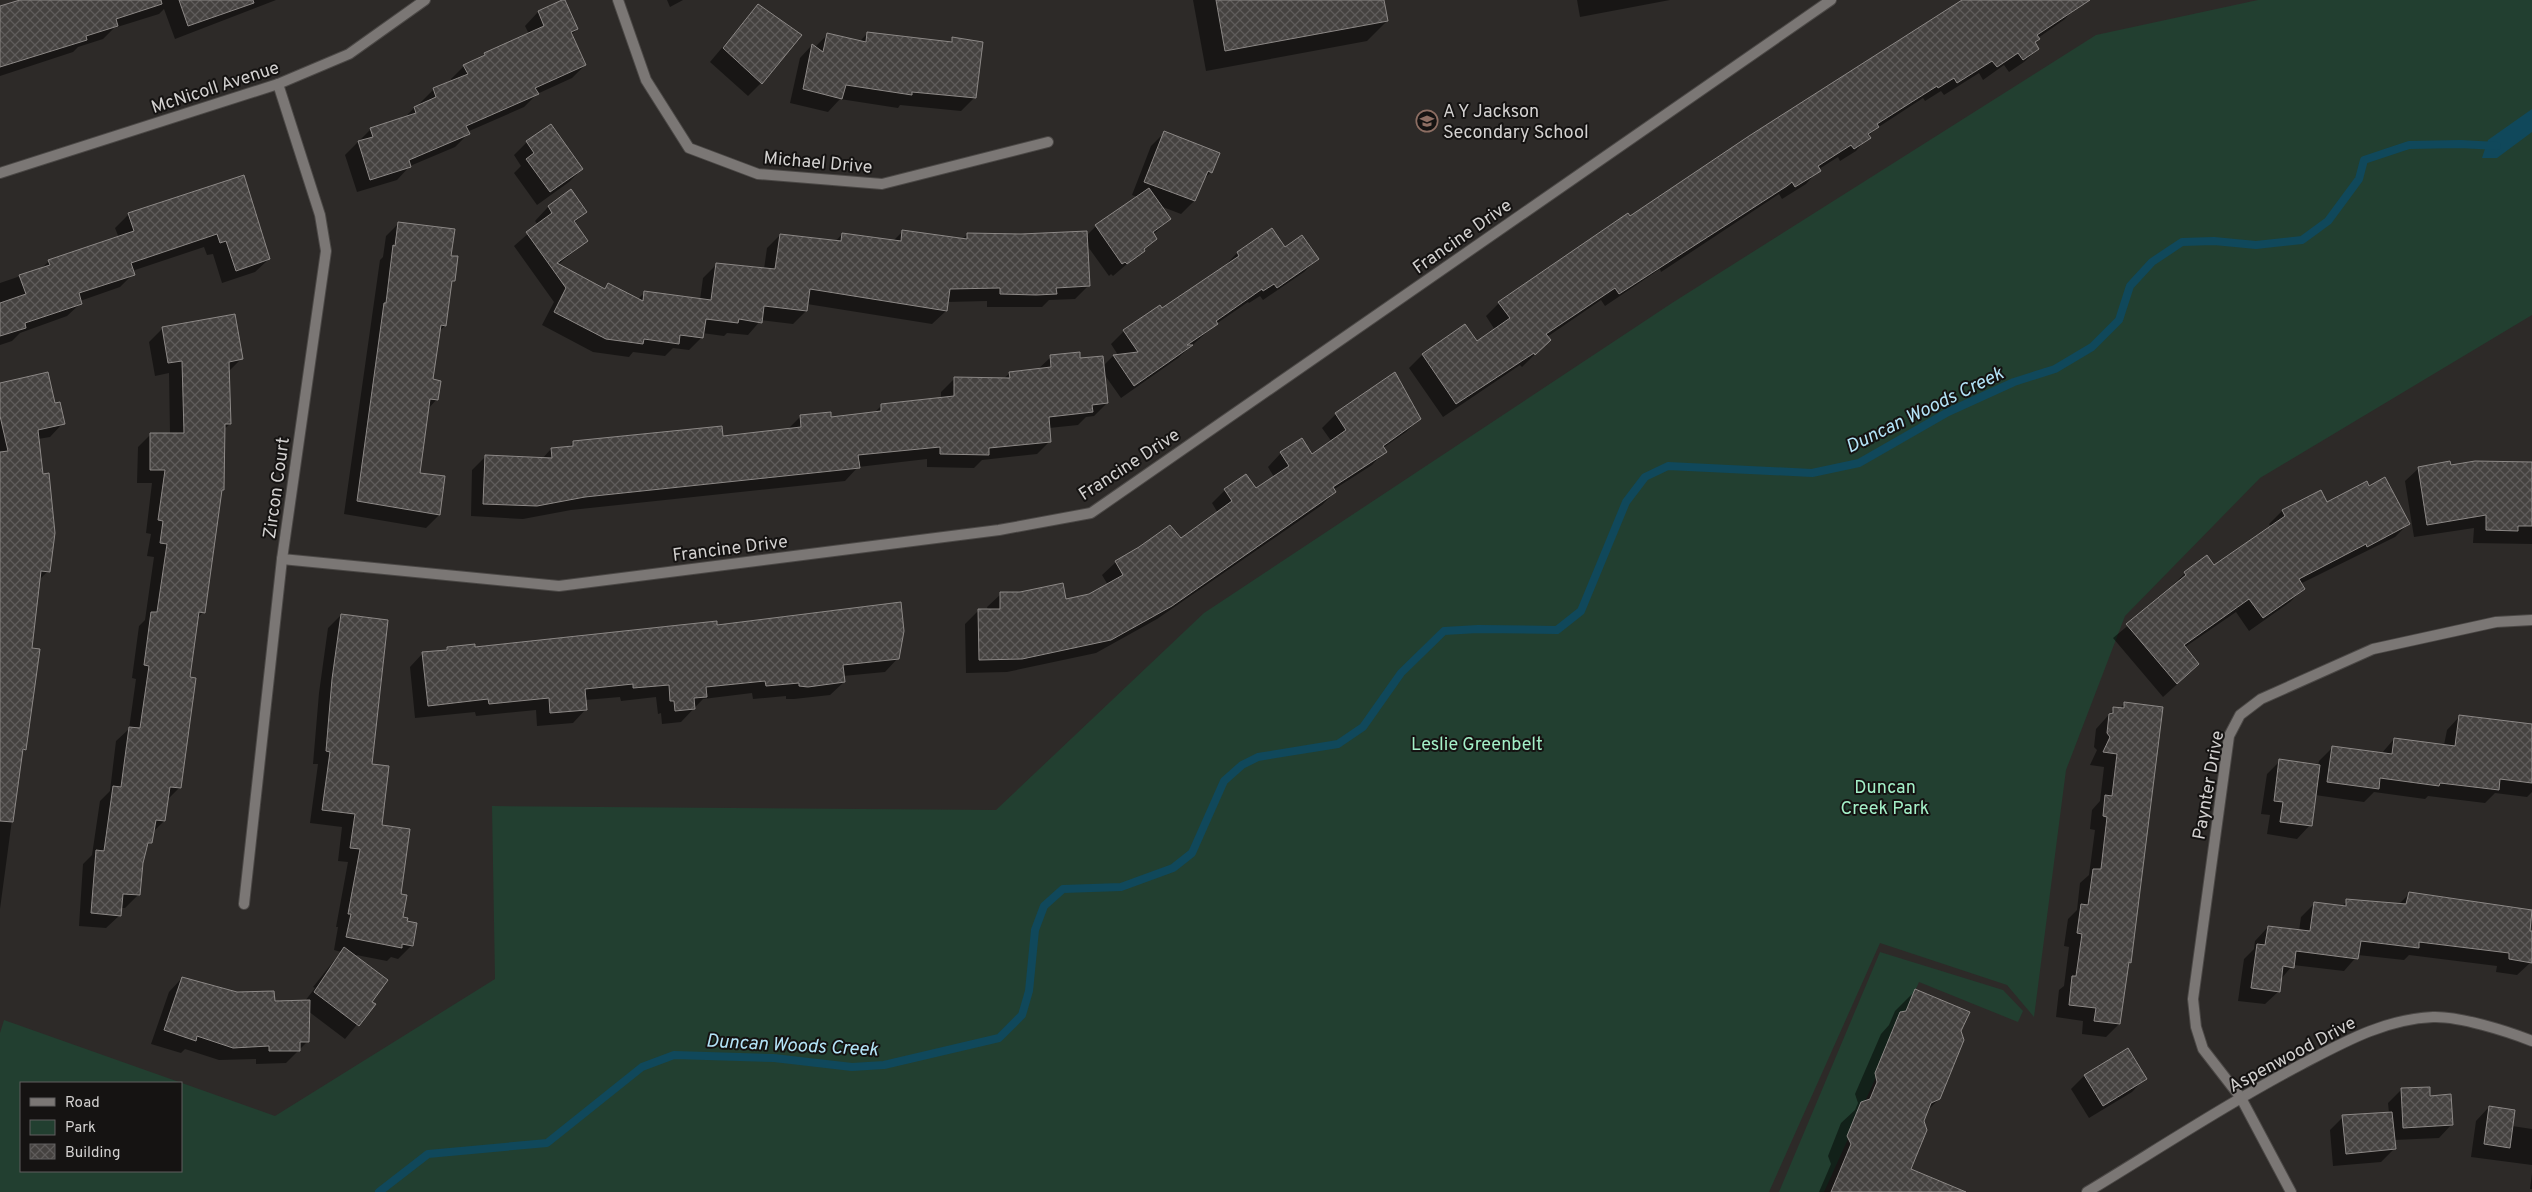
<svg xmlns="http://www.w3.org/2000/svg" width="2532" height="1192" font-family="Overpass,sans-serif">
<defs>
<pattern id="building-cross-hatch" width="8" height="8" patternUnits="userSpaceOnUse" patternTransform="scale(1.25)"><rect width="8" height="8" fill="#454240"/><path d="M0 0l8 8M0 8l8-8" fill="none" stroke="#5f5c5b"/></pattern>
</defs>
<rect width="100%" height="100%" fill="#2d2a28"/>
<g fill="#223f30" fill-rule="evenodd">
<path d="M2258,0h274v315l-272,163 -135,138 -59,154 -32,247 -27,-32 -127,-42 -111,249h-1769v-159l4,-13 271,96 220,-137 -3,-173 504,4 208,-197 468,-310 424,-268zM21,1083h160v88h-160z"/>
<path d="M1880,952l123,38 20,21 -5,11 -99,-40 -95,210h-45z"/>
</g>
<path fill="#10485b" d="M2532,109v23l-35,26h-15l6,-18z"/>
<g fill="#0007">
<path d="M24,0h252l-101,39 -11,-30 -5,5 -45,14 -11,11 -25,8 -5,5 -73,24v-68z"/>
<path d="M667,0h16l-13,7z"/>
<path d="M1193,0h192h-2l4,21 -20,20 -161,30z"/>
<path d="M1577,0h93l-90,17z"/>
<path d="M1963,0h119l-17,19 -27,19 -4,5 4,6 -14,13 -15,10 -5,-7 -21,15 -4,-7 -35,22 -3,-4 -16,10 -2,-3 -49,32 -18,21 -16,10 -2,-4 -19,12 -13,15 -24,15 -3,-5 -118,78 -1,-3 -55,37 -4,-6 -54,37 -11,16 -14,14 -2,-2 -77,52 -34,-49 13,-13 38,-26 16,14 19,-13 -9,-14 13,-13z"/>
<path d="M564,1l13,28 -6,6 14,30 -13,13 -35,16 -13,13 -57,25 1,2 -13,13 -45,19 -13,14 -40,12 -12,-37 26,-26 33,-11 10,-10 7,-3 -1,-2 13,-13 19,-8 -1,-3 13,-13 15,-7 5,-5 45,-20 -4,-8 13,-14z"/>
<path d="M758,5l3,78 -13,13 -38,-34z"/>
<path d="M868,33l80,10 5,-4 22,58 -14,14 -61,-6 -2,3 -58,-9 -12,13 -38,-9 10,-45 12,-13 3,2 13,-13 31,8z"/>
<path d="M1164,133l47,39 -9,9 -8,20 -13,13 -21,-8 9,13 -16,16 3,4 -43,37 -2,-2 -2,2 -23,-32 3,41 -14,14 -26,1 -7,7h-55v-6l-40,1 -1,9 -14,13 -125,-20 -1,7 -13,13 -32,-4 -13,15 -21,-2 -3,3 -22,-3v4l-13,13 -16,-2 -8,8 -32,-4 -4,5 -36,-5 -51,-27 12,-23 -40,-56 24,-21 -3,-4 13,-14 23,-16 15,21 -12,11 12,18 -28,24 46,24 5,-4 29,14 7,-7 55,8 3,-22 13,-13 48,4 3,-21 13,-13 55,7 7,-8 51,7 9,-9 60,7 6,-5 118,2 10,-10 41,-29 -5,-2 19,-49z"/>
<path d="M527,142l55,27 -13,13 -32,23 -23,-32 7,-7 -7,-11z"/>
<path d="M244,177l25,82 -14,13 -33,11 -9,-29 -6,1 -3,-8 -72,24 1,3 -13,13 -40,14 1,2 -14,13 -47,17 -8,8 -12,4v-62l41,-14 8,-8 70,-23 -4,-10 13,-13z"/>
<path d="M399,223l51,34 4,23 -4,4 -5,42 -7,6 -6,48 5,19 -9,10 -9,65 20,41 -13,13 -82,-14 36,-254 3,-3 3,-21z"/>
<path d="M1271,230l14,19 32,10 -13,13 -41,28 -3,-4 -11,7 -1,-1 -32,22 -38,34 -57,40 -17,-24 3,29 -13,13 -8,1 -8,8 -29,3 1,13 -13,13 -55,6 -8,8 -47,-1v-8l-69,8 -13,14 -274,29 -48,9 -52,-3 1,-46 14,-14 56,3 9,-10 17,-1 5,-6 149,-5 65,-7 13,-13 30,1 44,-5 7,-7 60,-7v-7l14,-14 48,1 7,-6 27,-3 14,-13 28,3 24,6 10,-10 5,-1 -7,-11 13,-13 38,-21 62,-43 13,-14z"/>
<path d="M163,328l78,31 -13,13 2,52 -7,6 -3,62 -17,120 -6,7 -8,59 -10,110 -12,12 -3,21 -11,11 -2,10 -5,6 -5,14 -3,33 -13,13h-5v7l-14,13 -27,-2 4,-62 9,-9 8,-54 10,-10 6,-50 13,-12 7,-50 -4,-1 7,-52 6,-6 9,-63 -7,-1 4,-22 -5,-1 6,-50h-15l1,-36 13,-13h19l-1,-61 -14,3 -6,-34z"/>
<path d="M1395,374l24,45 -13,13 -23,16 2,3 -13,14 -39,25 2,2 -13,13 -165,114 -61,34 -89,19 -41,1 -1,-49 13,-13 10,-1 -1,-3 14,-13 64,7 24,-6 19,-10 -6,-10 14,-13 24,-13 41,-9 37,-27 -6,-10 13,-13h30l19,-13 -6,-10 13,-14 20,-13 11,15 20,-13 -10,-14 14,-14z"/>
<path d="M0,384l54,21 9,18 -13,14 -12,2 10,132 -10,10 -8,68 -5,100 -4,4 -21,156z"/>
<path d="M2532,463v81l-59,-1 1,-15 -60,9 -9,-56 14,-13z"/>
<path d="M2368,488l40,36 -13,13 -95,47 3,5 -13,13 -41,29 -13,-19 -51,35v30l-22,20 -50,-59 60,-50 -1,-2 13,-13 29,-7 57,-39 -2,-3 13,-13 38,-20 6,12z"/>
<path d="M341,615l30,150 9,61 20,69 2,23 10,27 -14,14 -7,-2 -4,4 -36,-7 19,48 4,2 -29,35 -37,-28v30l-22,22 -30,1v-5l-37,1 -34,-11 -4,4 -30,-9 18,-52 13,-14 92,24 31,-1 10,-13 -2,-1 28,-35 -7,-2 4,-23h-2l12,-65 -10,-1 4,-34 -32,-4 8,-59h-5l6,-71 9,-65z"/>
<path d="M716,626l182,32 -13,14 -42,4 1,6 -14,13 -36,4h-8v-3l-33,3 -1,-6 -49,6 -22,23 -19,2 -1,-11 -3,1 -2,-17 -35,4 -1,-4 -35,3 1,9 -13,14 -36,3 -1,-16 -60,6 -1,-4 -60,6 -5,-51 13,-14 21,-2 3,-3h27z"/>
<path d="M2125,703l-6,321 -13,13 -24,-3 1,-13 -27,-4 3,-27 5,-4 5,-39 -5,-1 4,-27 9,-9 3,-27 9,-8 6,-45 -5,-1 2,-19 8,-9 4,-34 -14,-2 7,-15 -3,-3 2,-18 18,-20h5z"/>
<path d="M2460,716l72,8v68l-5,5 -32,-4 -10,10 -57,-7 -3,3 -51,-7 -10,10 -49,-7 -5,30 -13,14 -30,-5 3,-19 -9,-1 6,-40 13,-13 38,5 1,-5 13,-13 49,6 13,-15 50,6 3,-15z"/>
<path d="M2410,893l51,6v3l71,31 -1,29 -14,13 -21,-3 1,-6 -88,-11 -5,5 -46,-5 -14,16 -51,-6 -13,15 -1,11 -14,13 -27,-3 6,-42 10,-10 1,-8 13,-14 31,4 2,-14 13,-13 27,3 6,-6 51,4z"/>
<path d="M1915,991l45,40 -21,68 -12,12 -18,58 24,23h-114l12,-28 -3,-8 13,-33 14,-13 3,-7 -3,-9 26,-60 8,-9 6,-14z"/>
<path d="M2128,1049l17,29 -13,14 -43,26 -18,-29 13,-13z"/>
<path d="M2401,1090l28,7 23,27 -13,14 -45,2v9l-13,13 -48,4 -3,-36 13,-13 46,-4 -1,-10z"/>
<path d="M2489,1107l23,19 20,3v36l-61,-8 5,-36z"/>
<path d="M2532,1173v16h-2z"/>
</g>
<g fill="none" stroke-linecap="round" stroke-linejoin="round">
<path stroke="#10485b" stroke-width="8" d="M379,1192l49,-38 119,-11 95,-76 32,-12 100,3 78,9 32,-2 115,-27 23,-23 7,-24 6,-61 9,-24 19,-17 58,-2 52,-19 19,-15 32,-72 18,-16 16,-8 80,-13 25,-17 38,-54 43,-42 34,-2 79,1 24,-19 45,-109 19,-25 23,-11 144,7 47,-10 89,-51 66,-30 41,-13 37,-22 27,-27 11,-34 22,-24 30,-20 32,-1 42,4 46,-5 26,-19 31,-42 5,-19 45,-15 51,-1 37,2"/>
</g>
<g fill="url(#building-cross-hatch)" stroke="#8c8886">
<path d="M20,0h141l1,4 -46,15 2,7 -32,10 1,4 -87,27v-61z"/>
<path d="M179,0h74l1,3 -66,23z"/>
<path d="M562,0h3l13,29 -7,3 15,33 -51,23 4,6 -73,32 4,8 -61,26 2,7 -41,13 -12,-39 15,-4 -3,-9 46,-15 -2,-6 22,-10 -3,-9 35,-14 -5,-9 22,-10 -1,-2 60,-27 -6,-15z"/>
<path d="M1216,0h168l4,21 -163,30z"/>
<path d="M1962,0h128l-53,35 3,4 -5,3 4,7 -16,11 -5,-7 -21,14 -5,-6 -35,22 -3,-5 -16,10 -1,-2 -60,38 2,3 -11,7 3,4 -17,11 -3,-4 -33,21 3,5 -26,16 -3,-5 -5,4 -168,108 -4,-6 -69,46 5,6 -16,15 -1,-2 -78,51 -34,-50 43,-30 12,17 33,-23 -12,-16 130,-89 2,3 119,-80z"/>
<path d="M758,4l44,31 -40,49 -39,-36z"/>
<path d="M867,32l85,10v-5l31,5 -7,56 -64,-6v3l-66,-10 -4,14 -39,-10 9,-45 11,8 4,-19 39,9z"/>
<path d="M551,124l32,45 -33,23 -24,-33 8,-6 -8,-12z"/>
<path d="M1164,131l56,22 -8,20 -4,-2 -13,30 -51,-19z"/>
<path d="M244,175l26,84 -34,12 -10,-30 -6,2 -3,-9 -86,29 4,12 -56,18 3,11 -57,19 1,5 -26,8v-33l26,-9 -7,-19 31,-10 -2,-5 86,-29 -6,-18z"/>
<path d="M1149,188l22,31 -18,13 4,7 -13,10 1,2 -18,13 -2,-2 -3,2 -27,-39z"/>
<path d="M571,189l16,23 -13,9 14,20 -31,22 48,26 3,-6 35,18 1,-10 67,9 5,-37 59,6 5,-35 61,7 1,-8 59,8 1,-11 65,9v-6l54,1 66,-3 3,55 -34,2 1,6 -21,1 -36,-1v-6l-50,1 -3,22 -137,-22 -3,22 -43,-5 -2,17 -23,-4 -1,4 -32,-4 -3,19 -23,-3 -1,9 -35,-5 -1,5 -37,-5 -52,-27 12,-24 -40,-56 26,-19 -4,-7z"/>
<path d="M398,222l57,7 -4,27h7l-3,25h-3l-6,45 -5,-1 -8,54 8,2 -3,19 -8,-1 -10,74 25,3 -5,39 -83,-14 27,-198h2l7,-58 2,1z"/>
<path d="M1272,228l13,19 17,-12 17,24 -42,29 -3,-4 -11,7 -1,-2 -46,32 2,3 -31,21h6l-59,41 -21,-31 25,-3 -15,-22 37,-25 2,3 77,-52 -2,-4z"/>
<path d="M235,314l8,45 -14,3 2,62h-6l-1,66h-2l-17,123 -6,-1 -9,65 6,1 -15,110 -11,-1 -5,34 -9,-1 -4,23h-4l-5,20 -3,32 -17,-1 -2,22 -30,-3 5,-63 8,1 9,-65 8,1 8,-60 11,1 9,-62 -5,-1 7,-53h6l10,-68 -7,-1 3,-22 -5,-1 7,-50h-15v-37h34l-2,-72 -14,2 -6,-36z"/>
<path d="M1080,352v6l23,-2 5,47 -16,2 1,7 -44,5 2,25 -62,6v7l-49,-1v-7l-82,8 2,13 -275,29 -48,9 -54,-2 2,-49 67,3 -1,-10 22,-2v-5l149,-15 1,10 78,-9 -1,-12 31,-3v5l50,-6v-7l73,-8v-19l56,1 -1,-6 42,-5 -1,-12z"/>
<path d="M48,372l7,31 5,-1 5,22 -27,6 5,44 6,-1 6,60 -5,39 -9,-1 -9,77 8,1 -14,101 -3,-1 -10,73 -13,-1v-369l8,-1 -8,-35v-33z"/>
<path d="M1395,372l26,47 -38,27 4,6 -54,35 3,5 -164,114 -61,34 -89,19 -43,1 -1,-51h22v-17h20l43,-9 3,16 23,-5 34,-19 -8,-14 24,-14 31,-22 11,13 51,-37 -8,-12 22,-15 10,14 33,-22 -9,-14 22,-14 10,16 34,-24 -11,-17z"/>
<path d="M2450,461l1,4 24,-4 57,1v64h-14v5l-32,-1v-15l-59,10 -9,-58z"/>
<path d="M2385,477l25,47 -43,23 -1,-3 -67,35 6,10 -42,29 -14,-19 -65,46 15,19 -22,20 -51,-60 60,-49 -2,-3 23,-17 7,10 71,-49 -3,-6 39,-20 6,12 40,-21 2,5z"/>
<path d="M901,602l3,29 -5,28 -56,6 2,17 -37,5 -9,-1v-3l-33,3 -1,-5 -59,6 1,10 -13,1 1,11 -20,2 -1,-10h-4l-1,-16 -36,3v-4l-48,5 2,21 -37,3 -1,-15 -60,6 -1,-5 -60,7 -6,-54 25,-2v-3l28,-3v3l242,-26v4z"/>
<path d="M341,614l47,6 -16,144 17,2 -7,59 28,4 -9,65 6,1 -4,22 5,1 -1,3 10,2 -4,23 -11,-2v4l-56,-11 5,-23h-3l12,-65 -10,-1 5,-34 -33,-4 8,-58 -4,-1 6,-72z"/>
<path d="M2124,702l39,5 -32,256 -2,-1 -9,62 -26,-3 2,-13 -27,-3 3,-29h4l6,-42 -5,-1 4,-29 7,1 5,-36h8l6,-52 -4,-1 2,-21 7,1 5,-42 -14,-2 7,-15 -3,-4 2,-19 4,-1v-6l11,1z"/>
<path d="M2459,715l73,9v59l-32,-4 -1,11 -59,-7 -1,3 -59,-8 -1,11 -52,-7 5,-36 60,8 2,-16 61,8z"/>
<path d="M2279,759l41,6 -8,61 -32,-4 3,-20 -9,-1z"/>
<path d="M2409,892l123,18 -2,21h2v32l-23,-4v-6l-90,-11v6l-58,-7 -3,18 -62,-8 -2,17 -11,-2 -3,26 -29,-4 6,-44 8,1 3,-19 42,5 4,-29 32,4v-7l60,5z"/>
<path d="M344,947l44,33 -16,22 4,2 -17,22 -45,-34z"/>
<path d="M182,977l55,15 37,-1 1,10 35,-1 -1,42h-9v9h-31v-5l-36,2 -36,-12 -1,5 -32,-11z"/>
<path d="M1915,989l55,23 -9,19 3,9 -24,59 -9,4 -7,18 3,9 -16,39 55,23h-135l20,-48 -4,-8 14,-34 9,-3 7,-17 -2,-9 25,-61 6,-1z"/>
<path d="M2128,1048l19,31 -44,27 -19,-31z"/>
<path d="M2430,1087v9l21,-2 2,31 -50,3 -2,-40z"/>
<path d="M2489,1106l26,4 -5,38 -26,-4z"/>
<path d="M2392,1112l4,37 -50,5 -4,-39z"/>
</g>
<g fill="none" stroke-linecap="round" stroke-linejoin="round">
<g stroke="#4b4846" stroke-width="12">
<g id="minor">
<path d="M618,0l28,80 43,68 69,26 124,10 166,-42"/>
<path d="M282,559l277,27 440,-56 92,-17 740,-513"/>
<path d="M244,904l38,-345 44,-308 -6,-36 -42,-131"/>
<path d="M2087,1192c71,-43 141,-89 215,-128 42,-22 83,-45 131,-47 26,-1 74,14 99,24"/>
<path d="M2291,1192l-50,-94 -38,-49 -7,-22 -3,-28 36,-263 11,-21 21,-16 112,-50 123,-27 36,-2"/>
</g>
</g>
<g stroke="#4b4846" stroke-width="12">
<path id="tertiary" d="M0,173l278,-89 71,-30 76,-54"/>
</g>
<use href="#minor" stroke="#7b7775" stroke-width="10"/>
<use href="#tertiary" stroke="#7b7775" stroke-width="10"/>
</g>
<defs>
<g id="school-ring" transform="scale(1.125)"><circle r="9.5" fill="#151312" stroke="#8d6e63" stroke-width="1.5"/><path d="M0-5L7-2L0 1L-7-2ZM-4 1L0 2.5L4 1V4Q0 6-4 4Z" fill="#8d6e63"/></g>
</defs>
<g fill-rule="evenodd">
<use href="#school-ring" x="1427" y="121"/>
</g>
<g text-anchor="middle" stroke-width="4" stroke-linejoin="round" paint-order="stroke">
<g font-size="18" fill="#d3d1d0" stroke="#151312">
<text transform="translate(215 87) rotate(-18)" y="6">McNicoll Avenue</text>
<text transform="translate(818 162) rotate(5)" y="6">Michael Drive</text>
<text transform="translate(1462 236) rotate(-35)" y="6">Francine Drive</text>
<text transform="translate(1129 464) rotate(-33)" y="6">Francine Drive</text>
<text transform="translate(276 488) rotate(-82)" y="6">Zircon Court</text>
<text transform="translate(730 548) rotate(-7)" y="6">Francine Drive</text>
<text transform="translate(2208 785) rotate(-80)" y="6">Paynter Drive</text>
<text transform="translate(2292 1054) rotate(-28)" y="6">Aspenwood Drive</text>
</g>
<g font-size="18" fill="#d3d1d0" stroke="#151312" text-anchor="start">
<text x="1443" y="117">A Y Jackson<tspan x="1443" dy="21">Secondary School</tspan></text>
</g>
<g font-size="18" fill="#a4f0c8" stroke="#151312">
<text x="1477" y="750">Leslie Greenbelt</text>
<text x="1885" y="793">Duncan<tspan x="1885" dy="21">Creek Park</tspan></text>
</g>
<g font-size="19" font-style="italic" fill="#b3e3f7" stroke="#151312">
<text transform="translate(1924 409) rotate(-26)" y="7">Duncan Woods Creek</text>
<text transform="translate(792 1044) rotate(3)" y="7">Duncan Woods Creek</text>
</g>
</g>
<rect x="20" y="1082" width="162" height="90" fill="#151312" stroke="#615f5e"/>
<rect x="30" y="1098" width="25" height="8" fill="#7b7775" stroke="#615f5e"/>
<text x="65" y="1107" font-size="15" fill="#d3d1d0">Road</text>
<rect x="30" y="1120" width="25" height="15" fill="#223f30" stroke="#615f5e"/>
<text x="65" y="1132" font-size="15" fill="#d3d1d0">Park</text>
<rect x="30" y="1144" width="25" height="15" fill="url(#building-cross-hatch)" stroke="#615f5e"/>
<text x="65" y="1157" font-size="15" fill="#d3d1d0">Building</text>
</svg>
